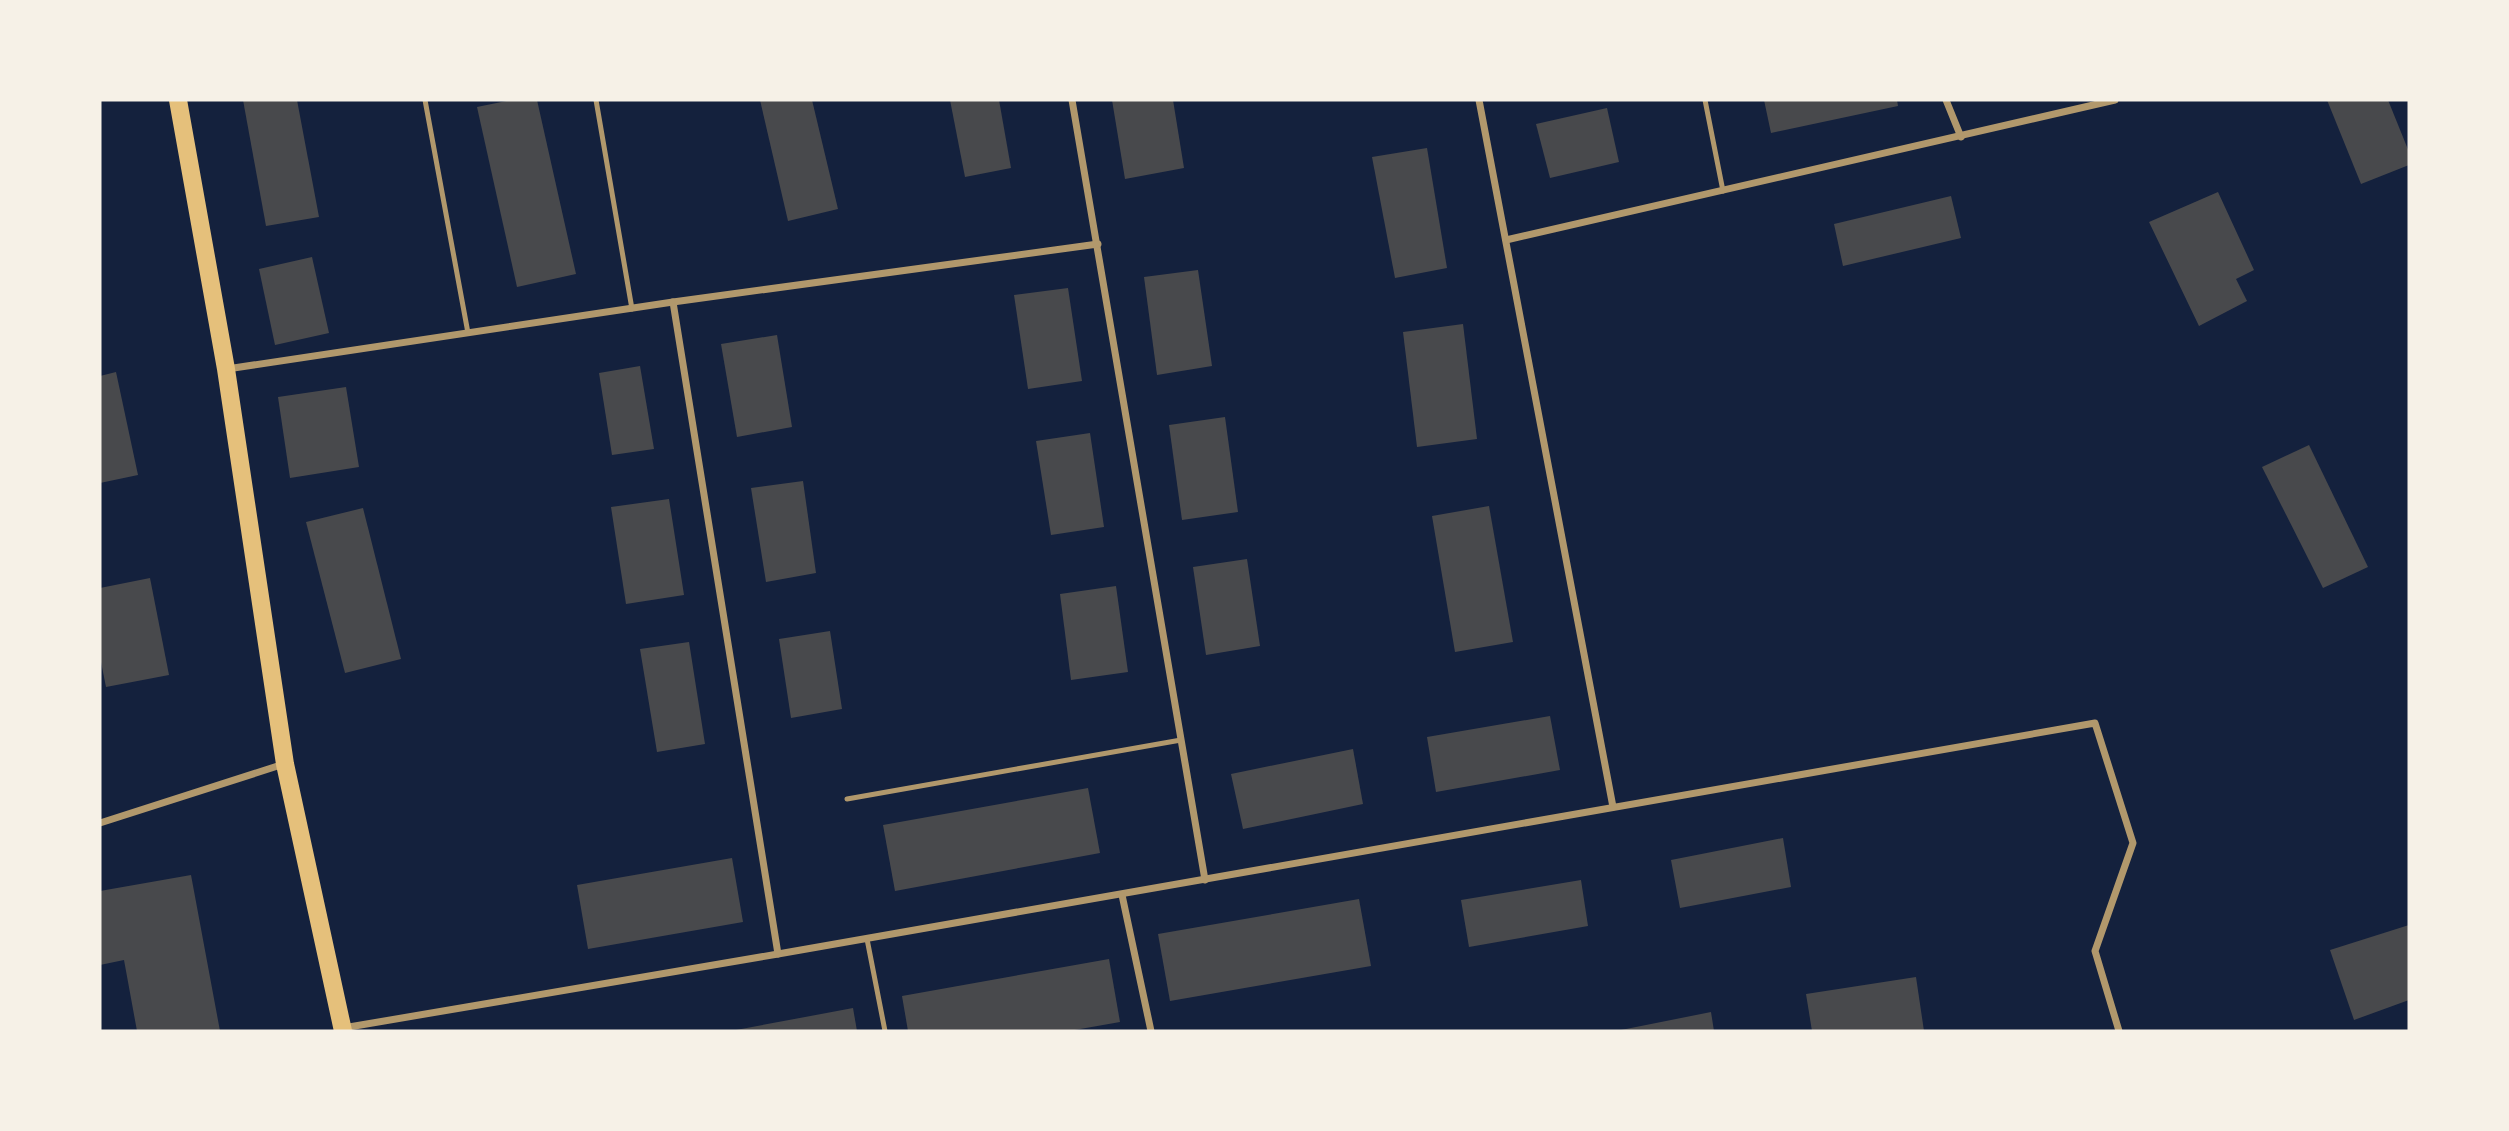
<svg xmlns="http://www.w3.org/2000/svg" width="2509" height="1131" font-family="'IBM Plex Sans',sans-serif">
<rect width="100%" height="100%" fill="#14213d"/>
<g fill="#48494c">
<path d="M243,100h54l22,117 -53,9z"/>
<path d="M511,100h26l39,174 -59,13 -40,-180z"/>
<path d="M760,100h52l26,109 -50,12z"/>
<path d="M950,100h49l12,68 -46,9z"/>
<path d="M1112,100h61l11,68 -59,11z"/>
<path d="M1764,100h133l1,6 -127,27z"/>
<path d="M2327,100h61l21,52v13l-48,19z"/>
<path d="M1607,108l12,54 -69,16 -14,-54z"/>
<path d="M1427,148l20,120 -52,10 -23,-121z"/>
<path d="M2218,192l36,78 -18,9 11,22 -48,25 -50,-104z"/>
<path d="M1951,196l10,42 -118,28 -9,-42z"/>
<path d="M312,257l17,76 -54,12 -16,-76z"/>
<path d="M1198,270l14,96 -55,9 -13,-98z"/>
<path d="M1068,288l14,93 -54,8 -14,-94z"/>
<path d="M1463,324l14,115 -60,8 -14,-115z"/>
<path d="M777,335l15,92 -55,10 -16,-93z"/>
<path d="M640,366l14,83 -42,6 -13,-82z"/>
<path d="M116,372l22,103 -38,8v-107z"/>
<path d="M346,387l13,80 -69,11 -12,-81z"/>
<path d="M1225,417l13,95 -56,8 -13,-95z"/>
<path d="M1090,433l14,94 -53,8 -15,-94z"/>
<path d="M2309,445l59,122 -45,21 -61,-121z"/>
<path d="M803,481l13,92 -50,9 -15,-94z"/>
<path d="M669,499l15,96 -58,9 -15,-97z"/>
<path d="M1489,506l24,136 -58,10 -23,-136z"/>
<path d="M363,508l38,151 -56,14 -39,-151z"/>
<path d="M1247,559l13,87 -54,9 -13,-88z"/>
<path d="M150,578l19,97 -63,12 -6,-30v-69z"/>
<path d="M1116,586l12,86 -57,8 -11,-86z"/>
<path d="M830,631l12,78 -51,9 -12,-79z"/>
<path d="M689,642l16,102 -48,8 -17,-103z"/>
<path d="M1550,716l10,54 -124,22 -9,-55z"/>
<path d="M1353,749l10,55 -120,25 -12,-55z"/>
<path d="M1088,788l12,65 -205,38 -12,-66z"/>
<path d="M1783,838l8,49 -111,21 -9,-48z"/>
<path d="M732,858l11,64 -155,27 -11,-64z"/>
<path d="M191,875l29,156h-83l-13,-71 -24,5v-74z"/>
<path d="M1581,880l7,46 -119,21 -8,-47z"/>
<path d="M1359,899l12,67 -201,35 -12,-67z"/>
<path d="M2409,925v75l-55,20 -24,-70z"/>
<path d="M1109,959l11,63 -51,9h-161l-6,-35z"/>
<path d="M1916,977l8,54h-112l-6,-37z"/>
<path d="M853,1008l4,23h-121v-1z"/>
<path d="M1711,1012l3,19h-93v-1z"/>
</g>
<g fill="none" stroke-linecap="round" stroke-linejoin="round">
<g stroke="#b1986c" stroke-width="5">
<path d="M425,100l43,233"/>
<path d="M596,100l36,209"/>
<path d="M1705,100l18,91"/>
<path d="M847,799l334,-59"/>
<path d="M867,939l18,92"/>
</g>
<g stroke="#b1986c" stroke-width="7">
<path d="M1072,100l133,780"/>
<path d="M1479,100l134,707"/>
<path d="M1946,100l15,37"/>
<path d="M1506,240l609,-140"/>
<path d="M673,302l105,652"/>
<path d="M227,369l446,-67 425,-58"/>
<path d="M100,823l184,-59"/>
<path d="M1122,895l29,136"/>
<path d="M343,1028l435,-74 1317,-231 38,120 -38,108 24,80"/>
</g>
<path stroke="#e5c07b" stroke-width="18" d="M178,100l48,269 59,395 58,267"/>
</g>
<rect width="2509" height="1131" fill="none" stroke="#f6f1e7" stroke-width="203"/>
</svg>
